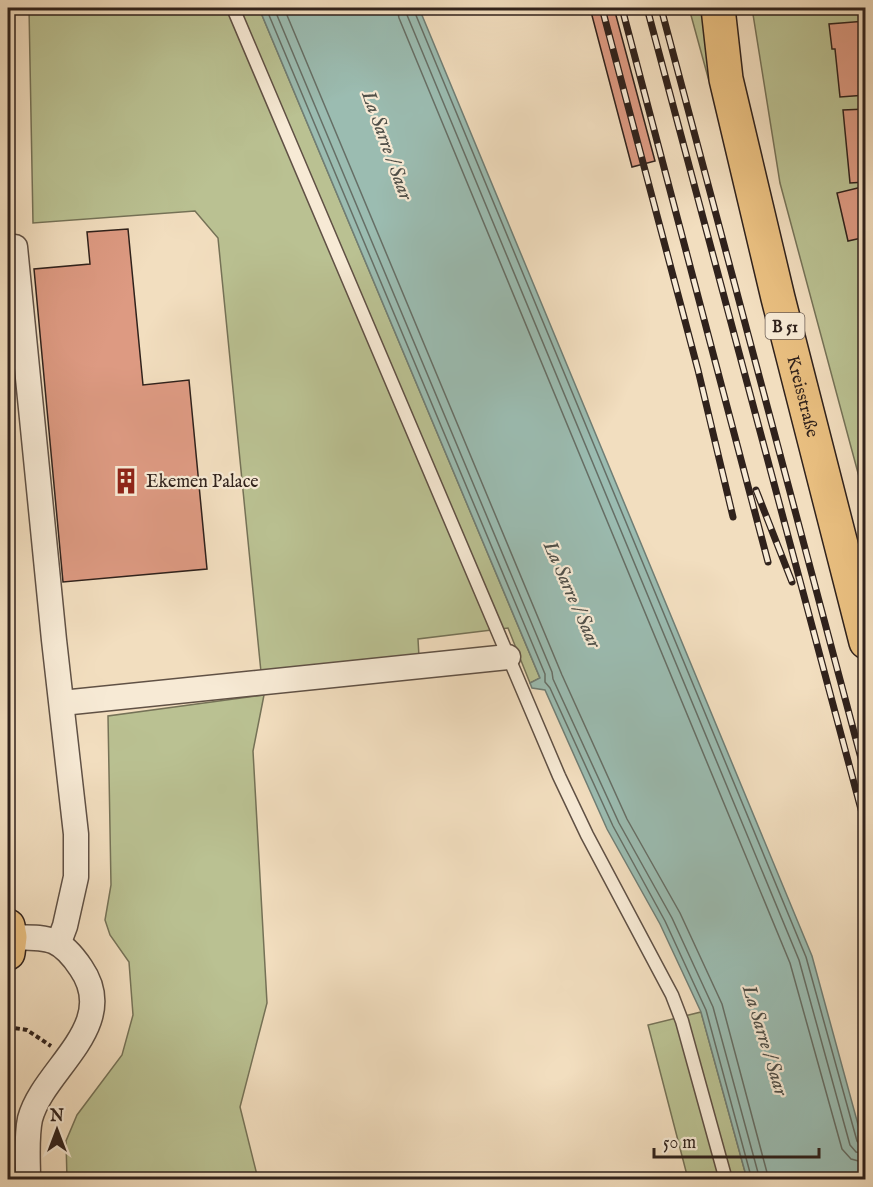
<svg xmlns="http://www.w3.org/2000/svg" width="873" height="1187" font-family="'IM FELL English',serif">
<rect width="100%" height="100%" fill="#f2debf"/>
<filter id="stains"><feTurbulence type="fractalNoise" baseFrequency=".00333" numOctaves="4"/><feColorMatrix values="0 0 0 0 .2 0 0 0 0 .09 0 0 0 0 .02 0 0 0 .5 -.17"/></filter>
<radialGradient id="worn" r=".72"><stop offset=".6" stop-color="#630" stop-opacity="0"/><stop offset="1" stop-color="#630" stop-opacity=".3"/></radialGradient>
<g fill="#bac192" stroke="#757257" stroke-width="1.5">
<path d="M29,8h230l281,670 -10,5 -22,-55 -90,11 1,18 -158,15 -43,-434 -23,-27 -162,12z"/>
<path d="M689,8h20v73z"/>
<path d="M752,8h113v491l-85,-316z"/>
<path d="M264,695l-11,56 14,252 -27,104 18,72h-191l-1,-38 11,-26 45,-60 11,-40 -4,-53 -19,-27 -5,-15 6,-35 -3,-169z"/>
<path d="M701,1012l46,167h-59l-40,-154z"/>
</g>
<path fill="#9bbcb1" stroke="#707e75" stroke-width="1.5" d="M259,8h160l393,948 53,194v29h-118l-46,-167 -41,-88 -53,-95 -62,-139 -13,-2 -2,-5 10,-5z"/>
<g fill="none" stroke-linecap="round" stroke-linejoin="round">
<g stroke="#666f66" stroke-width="1.5">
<path d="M266,8l279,666v8l5,6 63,138 52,95 41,89 46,170"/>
<path d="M274,8l278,664 1,7 66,144 53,95 41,89 47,173"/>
<path d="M284,8l278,667 65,144 53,94 42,91 47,176"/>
<path d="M397,8l2,10 391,945 52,186 9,10 15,4"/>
<path d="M406,8l1,7 392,945 51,185 6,7 10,2"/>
<path d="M413,8l393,949 51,184 3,4 6,1"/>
</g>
</g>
<g fill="#dd9a82" stroke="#30221c" stroke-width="1.5">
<path d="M590,8h24l41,153 -23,6z"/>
<path d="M866,21v74l-26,2 -5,-48h-3l-3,-25z"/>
<path d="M866,109v73l-16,1 -7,-73z"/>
<path d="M866,186v51l-18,4 -11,-48z"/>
<path d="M128,229l15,156 46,-5 18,189 -144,13 -29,-313 56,-5 -3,-32z"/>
</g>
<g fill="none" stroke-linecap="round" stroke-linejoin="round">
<g stroke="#605145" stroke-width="15">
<path id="lane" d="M233,8l326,768 28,59 85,160 10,26 44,159"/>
</g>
<g stroke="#605145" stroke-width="27">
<g id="street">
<path d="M15,247l39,393 22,194v43l-11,49 -6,16"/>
<path d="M62,703l446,-46"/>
<path d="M10,937c37,1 49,-2 71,31 40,58 -38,101 -51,151 -4,19 -2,41 -2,61"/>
</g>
</g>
<g stroke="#30221c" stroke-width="36">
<g id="primary">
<path id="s1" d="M718,8l8,71 52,219 88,344"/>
<path d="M8,926l2,11 -2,16"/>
</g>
</g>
<path stroke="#30221c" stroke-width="4" stroke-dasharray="4.5 3" stroke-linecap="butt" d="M8,1027l19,3 24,16"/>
<use href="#lane" stroke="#f7ead5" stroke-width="12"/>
<use href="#street" stroke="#f7ead5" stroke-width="24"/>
<use href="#primary" stroke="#e9bf80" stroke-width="33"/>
<g stroke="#30221c" stroke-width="7">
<g id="rail">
<path d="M602,8l96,362 35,147"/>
<path d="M622,8l146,554"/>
<path d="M647,8l219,820"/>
<path d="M661,8l205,769"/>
<path d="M756,490l36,92"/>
</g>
</g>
<use href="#rail" stroke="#f7ead5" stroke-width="4.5" stroke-dasharray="14" stroke-linecap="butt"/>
</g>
<defs>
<g id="building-bare" transform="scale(2.07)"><path d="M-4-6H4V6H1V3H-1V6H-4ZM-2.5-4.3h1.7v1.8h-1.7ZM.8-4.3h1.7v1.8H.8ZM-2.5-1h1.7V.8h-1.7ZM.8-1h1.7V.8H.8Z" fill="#8f2418" stroke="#f7ead5" stroke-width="2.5" paint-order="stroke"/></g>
</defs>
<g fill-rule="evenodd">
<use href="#building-bare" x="126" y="481"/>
</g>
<g text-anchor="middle" stroke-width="4.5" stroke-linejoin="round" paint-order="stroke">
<rect fill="#f7ead5" stroke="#6c5e54" stroke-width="1.5" x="765.5" y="313" width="39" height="26" rx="4.5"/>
<g font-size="16" font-weight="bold" fill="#30221c">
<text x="785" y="332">B 51</text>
</g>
<g font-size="18" fill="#30221c" stroke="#f7ead5">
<text dy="6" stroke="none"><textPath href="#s1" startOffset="398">Kreisstraße</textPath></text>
</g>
<g font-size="18" fill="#30221c" stroke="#f7ead5" text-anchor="start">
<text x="146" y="487">Ekemen Palace</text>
</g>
<g font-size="20" font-style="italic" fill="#505049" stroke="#f7ead5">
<text transform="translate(388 145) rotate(70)" y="7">La Sarre / Saar</text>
<text transform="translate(573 594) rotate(66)" y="7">La Sarre / Saar</text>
<text transform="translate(766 1040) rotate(73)" y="7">La Sarre / Saar</text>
</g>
</g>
<rect width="873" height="1187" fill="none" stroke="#f2debf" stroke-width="30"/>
<rect x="9" y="9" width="855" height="1169" fill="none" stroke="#30221c" stroke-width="3"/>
<rect x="15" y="15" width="843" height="1157" fill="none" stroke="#30221c" stroke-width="1.5"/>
<g transform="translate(57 1130)" stroke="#f7ead5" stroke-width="4.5" paint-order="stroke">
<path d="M0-4.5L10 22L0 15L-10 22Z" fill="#30221c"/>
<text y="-9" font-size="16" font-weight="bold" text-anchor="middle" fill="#30221c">N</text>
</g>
<path d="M654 1148v9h165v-9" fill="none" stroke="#30221c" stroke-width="3"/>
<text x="663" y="1148" font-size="18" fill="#30221c" stroke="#f7ead5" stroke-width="4.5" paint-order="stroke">50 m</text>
<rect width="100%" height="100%" filter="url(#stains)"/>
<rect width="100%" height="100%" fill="url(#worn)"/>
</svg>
